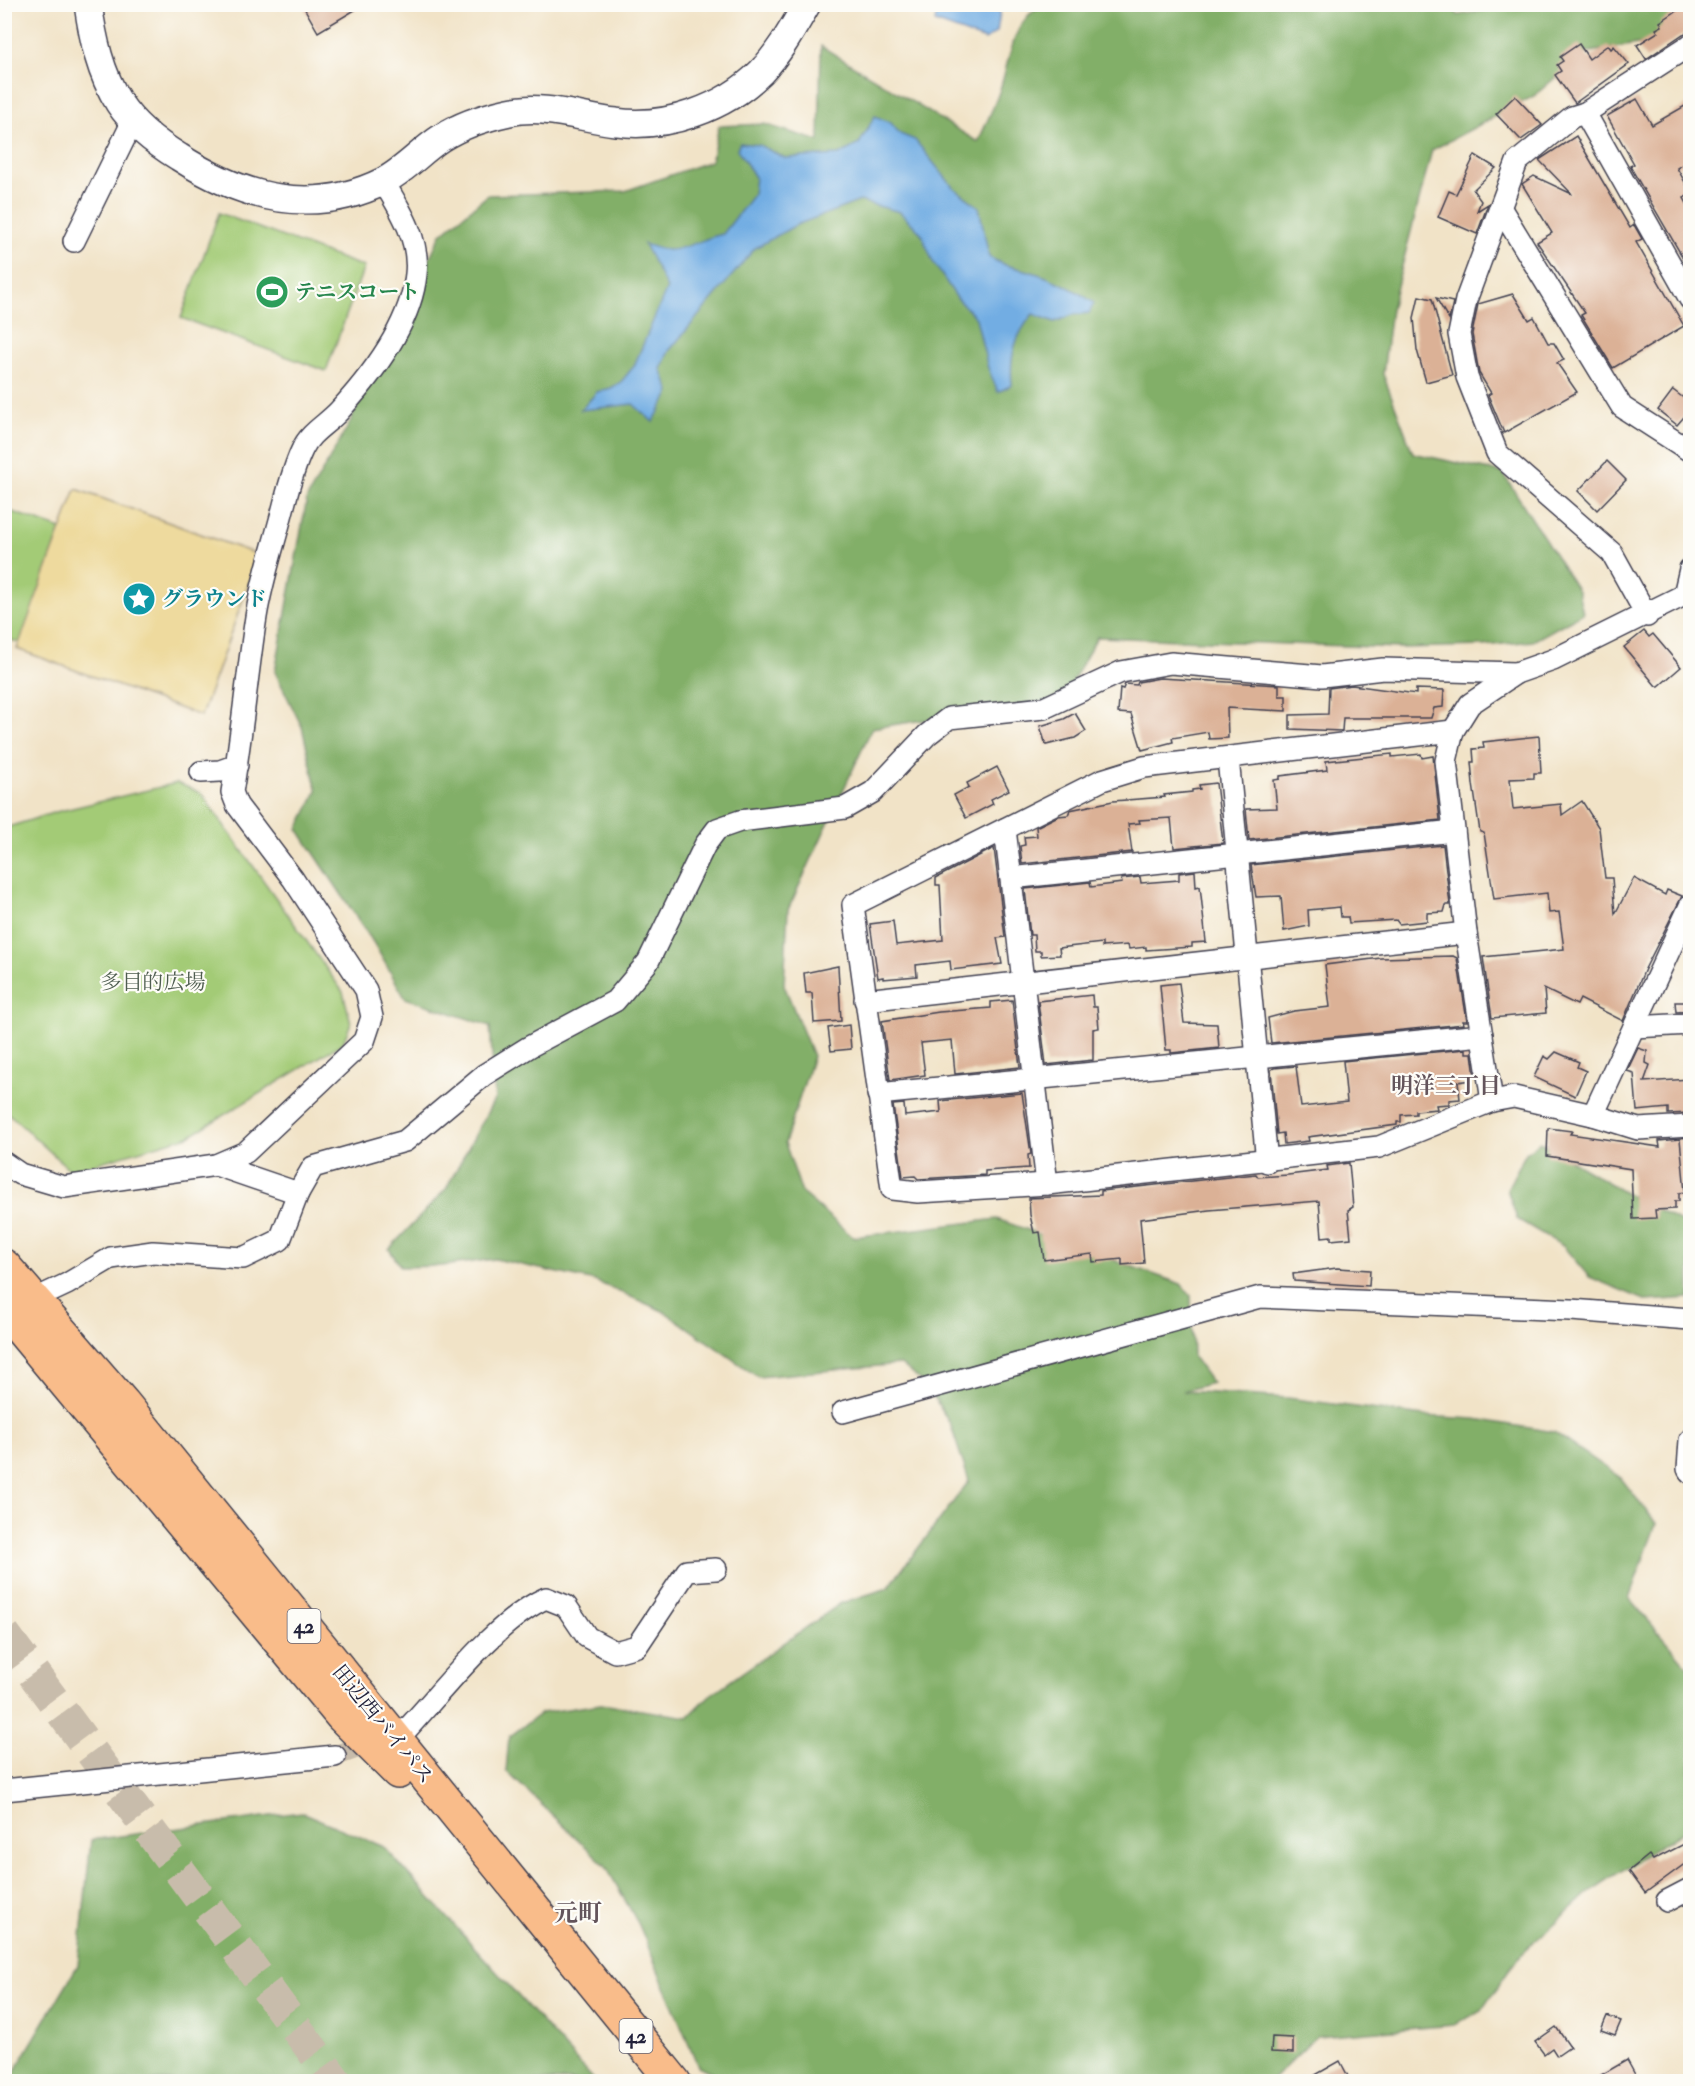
<svg xmlns="http://www.w3.org/2000/svg" width="1695" height="2086" font-family="'IM FELL Double Pica','Noto Serif JP',serif">
<rect width="100%" height="100%" fill="#fdfcf7"/>
<filter id="ink" filterUnits="userSpaceOnUse"><feTurbulence type="fractalNoise" baseFrequency=".0167" numOctaves="2"/><feDisplacementMap in="SourceGraphic" scale="12" xChannelSelector="R" yChannelSelector="G"/><feConvolveMatrix kernelMatrix="1 2 1 2 8 2 1 2 1" color-interpolation-filters="sRGB"/></filter>
<filter id="wash" filterUnits="userSpaceOnUse"><feTurbulence type="fractalNoise" baseFrequency=".008" numOctaves="4" result="noise"/><feDisplacementMap in="SourceGraphic" scale="24" xChannelSelector="R" yChannelSelector="G"/><feGaussianBlur stdDeviation="1.35" result="paint"/><feColorMatrix in="noise" values="0 0 0 0 0 0 0 0 0 0 0 0 0 0 0 0 0 1.4 0 .05"/><feComposite in="paint" operator="in"/></filter>
<g filter="url(#wash)">
<rect width="100%" height="100%" fill="#f1e3c7"/>
<g fill="#a3cb76" stroke="#627658" stroke-width="1.5">
<path d="M219,213l145,54 -38,104 -145,-53z"/>
<path d="M4,509l57,20 -41,114 -15,-5z"/>
<path d="M177,783l24,10 142,199 8,31 -8,20 -154,93 -118,35 -63,-58 -3,-7v-278l51,-16z"/>
</g>
<g fill="#82af67" stroke="#526851" stroke-width="1.5">
<path d="M1449,4l9,11 57,-10h167l-27,36 -71,12 -50,43 -102,54 -41,159 -8,65 30,79 90,20 75,118 5,22 -50,28 -49,5 -83,2 -304,-11 -34,62 -191,29 -84,182 -4,75 29,71 -28,87 17,50 51,44 144,-18 184,65 10,12 2,61 19,26 -29,8 105,7 136,18 51,3 79,13 67,46 35,46 -27,74 61,71v157l-101,66 -70,64 -37,54 -27,15 -138,11 -46,45 -540,1 -33,-16 -59,-141 -34,-60 -99,-94 3,-34 32,-24 60,-9 87,13 21,-21 132,-93 47,-15 81,-107 -18,-55 -22,-38 -28,-24 -143,13 -93,-65 -70,-31 -100,-22 -53,7 -41,1 -12,-18 57,-60 49,-91 -5,-72 -85,-28 -32,-56 -75,-113 19,-38 -15,-64 -27,-55 32,-174 40,-70 94,-194 47,-39 137,-4 86,-30 8,-35 45,-2 55,17 2,-95 157,96c7,-16 14,-31 20,-47 12,-32 12,-73 44,-90z"/>
<path d="M1540,1142l103,61 40,20 7,-2v77l-43,3 -58,-24 -26,-31 -46,-27 -10,-30 19,-36z"/>
<path d="M301,1812l83,35 211,234h-586l69,-116 13,-125z"/>
</g>
<path fill="#eeda9e" stroke="#887e6c" stroke-width="1.5" d="M76,489l183,66 -58,161 -184,-67z"/>
<g fill="#72ade3" stroke="#4a688f" stroke-width="1.5">
<path d="M938,5h63l-4,27 -12,8 -50,-18z"/>
<path d="M875,116l16,7 9,11 15,6 38,47 26,20 10,50c14,9 25,10 40,14 23,7 46,18 65,32l-5,10 -17,2 -17,7 -22,-8c-18,21 -24,43 -21,71l-14,7 -10,-24 -12,-50 -19,-20 -24,-36 -12,-29 -21,-21 -40,-11 -64,24 -41,23 -86,103 -8,18 9,23 -17,30 -20,-18 -52,6 16,-18 14,-4 10,-6 13,-16 33,-78 -23,-44c7,2 16,6 24,6 14,1 38,-13 55,-16l30,-39 2,-18 -18,-28 3,-6 19,2 26,13 54,-3 20,-11z"/>
</g>
<g id="blocks">
<g fill="#dbb196">
<path d="M302,4h63l-47,28z"/>
<path d="M1687,4h3v28l-7,2 -37,25 -9,-14 21,-13 -2,-3 6,-3 -2,-4z"/>
<path d="M1579,44l10,15 19,-14 3,4 3,-3 15,18 -54,39 -20,-28 6,-4 -4,-6 6,-4 -3,-4z"/>
<path d="M1515,96l27,29 -21,15 -25,-26z"/>
<path d="M1637,99l15,26 38,-22v57l-13,8 13,23v3l-6,4 6,11v61l-60,-104 4,-2 -27,-48z"/>
<path d="M1576,136l54,92 4,-3 8,14 -6,3 48,84 -71,42 -32,-53 4,-2 -48,-71 15,-9 -30,-49 12,-8 38,18 -33,-34z"/>
<path d="M1475,155l21,13 -23,22 8,11 -4,10 11,-7 -11,30 -39,-17 11,-26 7,3z"/>
<path d="M1513,294l16,26 5,-3 14,26h6l10,17 -7,3 20,29 -73,41 -16,-38 3,-2 -12,-20 -7,-39 6,-30z"/>
<path d="M1419,296l13,3 20,76 -26,7 -9,-32 -3,-32z"/>
<path d="M1436,298l17,4 -4,18z"/>
<path d="M1673,390l17,13v7l-13,15 -19,-15z"/>
<path d="M1607,461l19,19 -29,30 -19,-19z"/>
<path d="M1644,631l5,6 4,-3 28,33 -22,19h-3l-32,-39z"/>
<path d="M1160,678l119,7v11h7v15l-59,-3 1,30 -19,1 -1,-7 -36,6 1,4 -31,8 -11,-36 -13,-1 2,-25 3,1 2,-5 12,1 1,-3z"/>
<path d="M1352,685l64,9v-5l28,1 -1,17 -9,1 -3,10h-88l-1,13 -52,-2v-14l38,-1 1,-26z"/>
<path d="M1075,713l11,18 -11,7 -29,7 -6,-19 24,-7z"/>
<path d="M1539,736l2,37h-7v5l-24,1 3,30 48,-5 1,11 20,-14 17,27 6,50h7l3,36 19,-36 31,17 2,-5 15,6 -37,73 -22,52 -43,-22 -3,6 -33,-16 2,24 -54,5 -9,-61 81,-8 -5,-37 -10,1 -2,-20 -53,6 -10,-66 -4,-1 -7,-48 -2,-22h3l-1,-13 11,-1 -1,-6z"/>
<path d="M1392,754v3l29,-3 1,4 11,-2 7,64 -191,20 -3,-31 31,-1 -3,-28 6,-1v-3l47,-6 -1,-9z"/>
<path d="M997,767l12,23 -18,9 2,5 -27,14 -12,-23 15,-8 -2,-4z"/>
<path d="M1216,783l7,60 -49,5 -3,-30 -32,2 1,3 -12,1 4,28 -110,12 -2,-18 5,-1 -1,-8 13,-1 -1,-9 22,-11 10,-1 2,-5 43,-9 52,-4 -1,-2 28,-3v-2l8,-1 -1,-4z"/>
<path d="M1443,845l7,60h-4l-2,7 -17,1v8l-28,3 -3,-4 -47,3 -1,-6h-7l-1,-10 -32,3 1,16 -25,5 -3,-35 -25,1 -5,-32z"/>
<path d="M994,848l11,89 -8,1 5,26 -51,6 -1,-9 -34,4 1,11 -34,3v-2l-5,1 -8,-54 23,-3 3,24 47,-5 -3,-55h-4v-7z"/>
<path d="M1195,871l1,16 4,-1 6,56 -14,1v4l-46,3v-3l-17,2 -1,-4 -26,2v-4l-43,5 1,7 -19,1v-5h-6l-1,-16h-4l-5,-46 65,-7 1,5 31,-4 -1,-4 19,-2 1,6 38,-3v-7z"/>
<path d="M1453,956l4,2 10,63h-4l1,3 -193,19 -3,-25 26,-7 36,-4 -5,-42 56,-7z"/>
<path d="M838,966l3,55 -27,2 -2,-30h-6l-2,-20z"/>
<path d="M1179,983l5,40 33,1 2,24 -48,5v-3h-5l-6,-65z"/>
<path d="M1092,995l1,12h4l2,21 -6,1v31l-47,5 -8,-64z"/>
<path d="M1012,1000l8,67 -65,7 -3,-34 -31,3 4,32 -35,5 -8,-59 57,-9 52,-4v-6z"/>
<path d="M1675,1002h15v9l-14,1z"/>
<path d="M849,1025l2,24 -20,2 -3,-23z"/>
<path d="M1638,1048l9,3 -1,12 4,2 -6,17 46,-3v34l-22,1v-6l-31,3 -3,-38 -7,-2z"/>
<path d="M1466,1049v4h6l3,24h-3v3l-14,2 2,17 -11,1v4l-13,1 1,4 -21,2v3l-15,1v7h-4v3l-89,12 1,4 -25,3 -1,-11 -6,1 -6,-64 3,-2 22,-2 5,41 46,-5 -4,-41z"/>
<path d="M1556,1052l23,10 -2,5 9,4 -11,25 -41,-19 10,-21 5,3z"/>
<path d="M1022,1093l9,61 -3,1 1,13 -44,3v4l-67,4 -3,-3 -12,1 -10,-72 11,-1 1,12 36,-4 -1,-11z"/>
<path d="M1548,1128l24,3 -2,3 90,13 -1,-6 21,-2 5,53 -6,1v8h-4v8l-20,1 1,8 -23,1 -2,-50 -84,-13z"/>
<path d="M1349,1163l4,44 -5,3 3,28 -20,2v-4l-9,1 -3,-36 -110,9 -69,9 4,44 -22,2v-6l-29,3 -1,-8 -48,6 -4,-28 -6,1 -4,-18 -1,-17 72,-3v-4l155,-17 2,3 30,-2 40,-5 -1,-4z"/>
<path d="M1337,1268l33,2 -1,16 -75,-5 -1,-7z"/>
<path d="M1684,1844l6,16 -45,33 -16,-22 20,-16 4,5z"/>
<path d="M1607,2016l14,5 -6,14 -14,-5z"/>
<path d="M1556,2027l14,20 -13,9 -5,-8 -8,6 -9,-12z"/>
<path d="M1272,2037l21,1v15l-22,-1z"/>
<path d="M1627,2060l12,22h-50z"/>
<path d="M1340,2061l11,21h-48z"/>
</g>
</g>
</g>
<g filter="url(#ink)">
<use href="#blocks" fill-opacity="0" stroke="#413f50" stroke-width="1.5"/>
<g fill="none" stroke-linecap="round" stroke-linejoin="round">
<path stroke="#c8bcab" stroke-width="21" stroke-dasharray="21 10" stroke-linecap="butt" d="M335,1756l45,-17"/>
<path stroke="#c8bcab" stroke-width="33" stroke-dasharray="33 16" stroke-linecap="butt" d="M4,1634l332,448"/>
<g stroke="#413f50" stroke-width="24">
<g id="minor">
<path d="M1585,113l105,186"/>
<path d="M1501,209l121,198 68,44"/>
<path d="M74,241l59,-120"/>
<path d="M1647,616l-35,-63 -115,-100 -30,-76 -8,-43 7,-34 51,-138 55,-45 13,-4 105,-68"/>
<path d="M1453,731l-309,36 -42,13 -249,125 39,284 26,3 129,-8 332,-37 113,-46 22,-4 79,18 45,14 52,-3"/>
<path d="M1228,758l39,404"/>
<path d="M201,772l19,-1 17,-6"/>
<path d="M1005,829l42,355"/>
<path d="M1011,878l443,-47"/>
<path d="M865,1000l601,-67"/>
<path d="M1634,1027l56,-3"/>
<path d="M878,1094l604,-59"/>
<path d="M1492,1101l-26,-168 -20,-172 7,-30 17,-27 46,-31 37,-13 131,-65 6,-26"/>
<path d="M1593,1115l97,-209"/>
<path d="M4,1163l16,11 44,13 152,-22 30,-13 118,-111 8,-24 -6,-27 -73,-111 -56,-74 -5,-13c10,-58 15,-117 24,-175 5,-32 15,-63 23,-93 7,-25 12,-51 23,-74 8,-18 24,-25 37,-39 33,-36 72,-87 77,-137 4,-34 -16,-65 -33,-93"/>
<path d="M216,1165l82,28"/>
<path d="M25,1308l8,-8 34,-16 44,-26 42,-6 90,6 37,-18 18,-47 15,-26 92,-26 79,-66 45,-28 86,-46 33,-39 57,-117 12,-16 23,-8 105,-13 28,-16 54,-57 22,-17 95,-10 77,-36 50,-9 151,13 61,-7 133,4"/>
<path d="M843,1412l417,-115 311,13 119,9"/>
<path d="M1690,1440l-2,29 2,3"/>
<path d="M407,1729c37,-40 91,-110 139,-131l20,8 21,31 28,15 22,-6 50,-75 29,-2"/>
<path d="M4,1790l331,-34"/>
<path d="M1667,1901l23,-12"/>
</g>
</g>
<g stroke="#413f50" stroke-width="30">
<path id="tertiary" d="M88,4c5,35 12,69 31,99 15,23 37,40 60,54 64,41 133,60 205,24 21,-11 37,-30 57,-43 20,-13 45,-21 68,-26 35,-8 72,6 107,10 51,7 109,-14 145,-50 19,-20 32,-44 46,-68"/>
</g>
<g stroke="#413f50" stroke-width="36">
<g id="trunk">
<path d="M4,1266l119,137 551,679"/>
<path d="M4,1309l337,406 57,57"/>
</g>
</g>
<use href="#minor" stroke="#fff" stroke-width="21"/>
<use href="#tertiary" stroke="#fff" stroke-width="27"/>
<use href="#trunk" stroke="#f9bc8a" stroke-width="33"/>
</g>
</g>
<defs>
<g id="stadium-disc" transform="scale(1.725)"><circle r="9.5" fill="#2e9e5b" stroke="#fdfcf7"/><path d="M0-5a6.5 5 0 1 0 0 10a6.5 5 0 1 0 0-10ZM-3.5-1.8h7v3.6h-7Z" fill="#fff"/></g>
<g id="sight-disc" transform="scale(1.725)"><circle r="9.5" fill="#0f9aa8" stroke="#fdfcf7"/><path d="M0-6L1.8-2.2L6-1.7L2.9 1.2L3.7 5.4L0 3.3L-3.7 5.4L-2.9 1.2L-6-1.7L-1.8-2.2Z" fill="#fff"/></g>
</defs>
<g fill-rule="evenodd">
<use href="#stadium-disc" x="272" y="292"/>
<use href="#sight-disc" x="139" y="599"/>
</g>
<g text-anchor="middle" stroke-width="4.5" stroke-linejoin="round" paint-order="stroke">
<g fill="#fdfcf7" stroke="#646373" stroke-width="1.5">
<rect x="287.5" y="1609" width="33" height="34" rx="4.5"/>
<rect x="619.5" y="2019" width="33" height="34" rx="4.5"/>
</g>
<g font-size="20" font-weight="bold" fill="#22223b">
<text x="304" y="1633">42</text>
<text x="636" y="2043">42</text>
</g>
<g font-size="21" font-weight="bold" fill="#27864d" stroke="#fdfcf7" text-anchor="start">
<text x="295" y="299">テニスコート</text>
</g>
<g font-size="21" font-weight="bold" fill="#0d838f" stroke="#fdfcf7" text-anchor="start">
<text x="162" y="606">グラウンド</text>
</g>
<g font-size="21" fill="#4f5d50" stroke="#fdfcf7">
<text x="153" y="989">多目的広場</text>
</g>
<g font-size="21" fill="#22223b" stroke="#fdfcf7">
<text transform="translate(383 1724) rotate(51)" y="7">田辺西バイパス</text>
</g>
<g font-size="22" font-weight="bold" fill="#63545b" stroke="#fdfcf7">
<text x="1446" y="1093">明洋三丁目</text>
</g>
<g font-size="24" font-weight="bold" fill="#63545b" stroke="#fdfcf7">
<text x="578" y="1921">元町</text>
</g>
</g>
<rect width="1695" height="2086" fill="none" stroke="#fdfcf7" stroke-width="24"/>
</svg>
